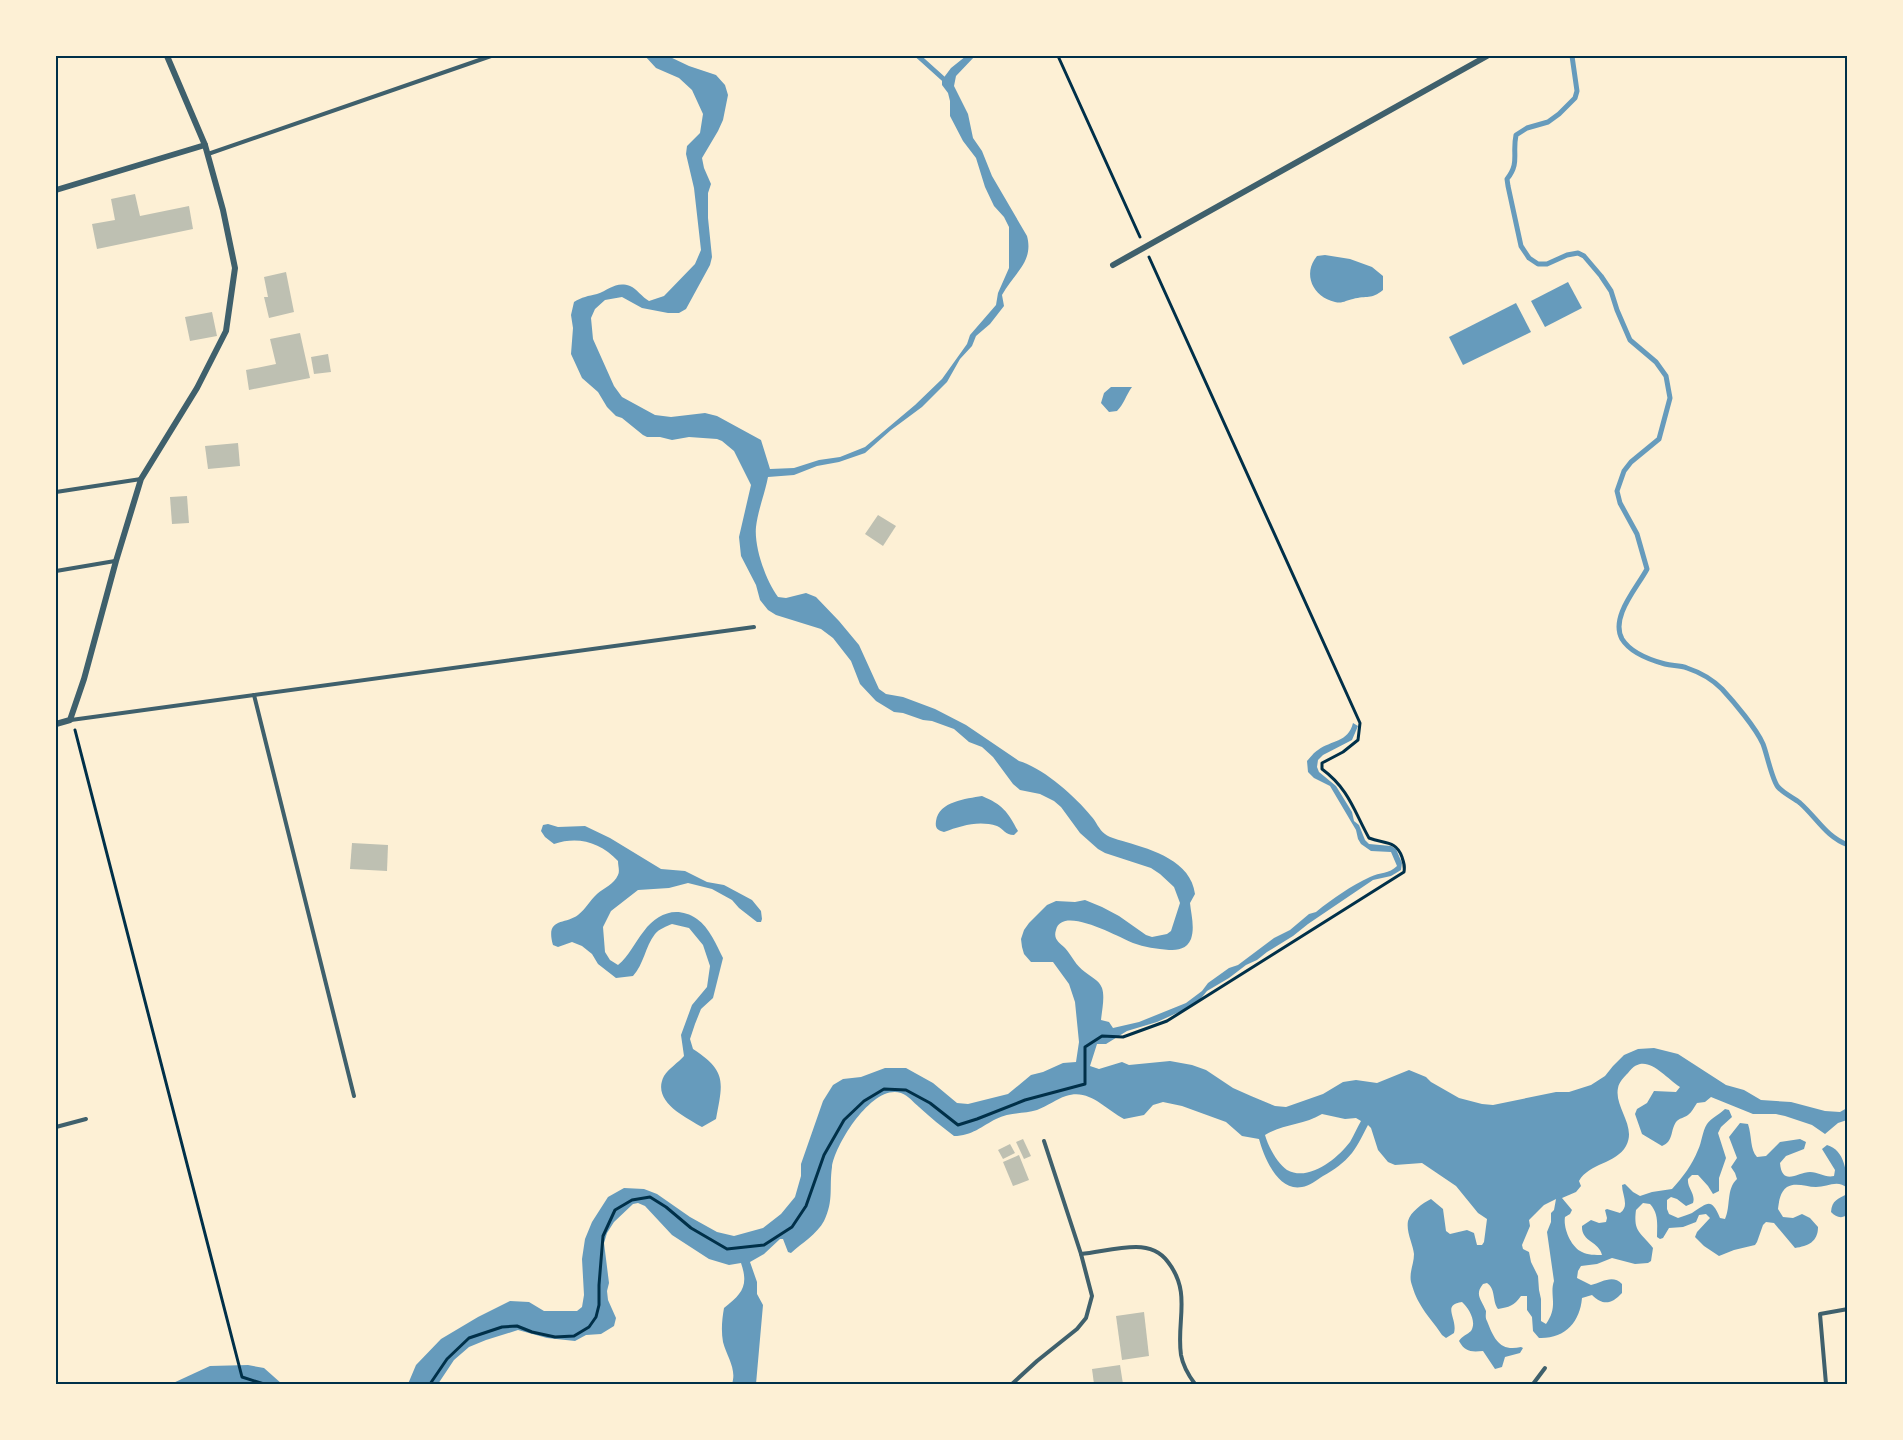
<svg xmlns="http://www.w3.org/2000/svg" width="1903" height="1440" font-family="'Playfair Display',serif">
<rect width="100%" height="100%" fill="#fdf0d5"/>
<g fill="#669bbc" fill-rule="evenodd">
<path d="M645,56h23l21,10 27,9 9,10 3,10 -5,25 -5,11 -16,27 2,10 7,16 -3,9v25l4,39 -2,8 -24,44 -7,4h-11l-26,-5 -20,-11 -17,3 -10,9 -4,9 2,21 21,47 8,11 33,18 16,2 34,-4 12,3 44,24 9,29 24,-1 25,-8 21,-3 25,-10 50,-42 27,-26 25,-35 3,-9 26,-30 2,-12 11,-25v-41l-5,-10 -10,-11 -9,-19 -9,-29 -13,-17 -13,-25v-15l-2,-8 -6,-8v-5l9,-12 15,-12h9l-19,20 -2,10 14,28 5,24 9,13 10,25 35,60c7,26 -13,37 -25,59l2,11 -14,18 -14,12 -4,10 -12,13 -13,23 -25,25 -31,23 -26,23 -26,9 -22,4 -23,9 -26,2c-3,16 -10,33 -12,50 -2,20 10,54 22,70l8,1 20,-5 10,4 23,24 20,24 20,44 7,5 17,3 32,12 31,16 53,36c24,7 56,35 72,55 5,5 8,14 14,18 5,4 15,6 21,8 27,8 65,19 69,52l-5,9c1,11 5,24 1,36 -4,10 -13,11 -22,11 -12,-1 -25,-3 -36,-7 -15,-6 -71,-38 -77,-13 -3,9 3,12 9,18 7,8 11,18 20,24 6,5 14,8 17,16 3,9 0,22 -1,32l8,2 4,6 26,-6 47,-19 16,-12 6,-8 21,-15 9,-3 36,-27 16,-8 19,-16 7,-2c17,-14 35,-26 54,-35 10,-5 19,-3 27,-11l-6,-14 -20,-1 -10,-7 -3,-5 -2,-9 -26,-44 -16,-8 -6,-6 -1,-11c3,-3 7,-9 11,-11 13,-10 30,-7 35,-27l5,3 -6,14 -29,15 -5,5 -1,7 2,5 17,14 16,26 2,9 5,4 6,15 4,4 22,2 5,3 6,14 -1,7 -10,6 -18,4 -65,44 -15,12 -26,16 -10,8 -11,5 -17,13 -22,13 -9,11 -10,6 -31,14 -30,9 -21,13h-9l-7,22 9,3 23,-7 7,3 41,-4 22,4 14,5 27,18 18,8 24,10 11,1 37,-13 20,-12 13,-2 21,3 32,-13 17,7 5,5 28,16 23,6 11,1 63,-13h13l22,-7 14,-9 8,-10 11,-11 14,-6 16,-1 24,6 48,31 18,5 17,10 30,2 34,9 15,1 7,-4v12l-9,3 -13,11 -13,-9 -27,-9 -9,-2h-23l-42,-17 -6,5 -8,1c-3,4 -5,9 -9,12 -4,3 -9,3 -12,7 -6,9 -2,19 -14,24l-20,-12 -7,-20 2,-5 10,-6 7,-12 22,1 4,-5c-17,-11 -35,-37 -52,-14 -4,4 -9,9 -10,15 -4,19 19,38 8,58 -10,18 -37,17 -47,35l2,5 -5,6 -14,6 10,12 -2,4 -5,3c-2,11 6,30 17,35 5,3 14,3 20,3 -3,-14 -21,-13 -20,-29l9,-6 8,3 7,-1 1,-4 -2,-8 2,-1 13,4c10,-7 2,-18 2,-28l3,-1 8,8 7,4 12,-4 20,-3c11,-12 20,-24 26,-39 4,-8 4,-18 9,-26 4,-6 12,-9 18,-15l4,1 3,7 -11,10 -3,6 8,25 -7,20v13l-6,3 -5,-8 -10,-11h-6l-4,4c-1,9 8,15 5,24l-7,3 -9,-7 -6,-2 -4,3v9l2,5 9,4c5,-2 10,-3 14,-5 16,-10 19,-16 28,5l5,1c6,-13 1,-30 12,-40l-2,-6 -4,-6 6,-9 -8,-21 11,-14 8,1c4,12 2,26 9,33l9,-1 14,-14 20,-3 6,3 -2,7 -18,7 -6,7c2,24 18,9 30,9 9,0 15,6 24,4l1,-6 -13,-21 5,-4c18,5 20,28 20,43 -9,-9 -20,-1 -31,-1 -10,0 -20,-5 -29,0 -7,5 -8,14 -9,22l5,8 10,1 9,-4 8,4 8,9c0,15 -10,19 -23,21l-21,-25 -8,-1 -3,3 -6,17 -2,3 -21,5 -15,6 -15,-10 -9,-9 2,-5 13,-14 -4,-4 -7,1 -3,7 -13,5 -14,1 -6,10 -3,1 -3,-2c0,-13 2,-23 -7,-33l-7,-1 -7,7c-3,23 5,22 17,38l-2,13 -3,2 -13,1 -23,-6 -15,6 -16,2 -3,5 -1,7 14,7c11,-3 22,-11 31,-1v9c-10,11 -19,13 -30,2l-10,3c-2,24 -17,41 -43,40l-6,-7 -1,-14 -5,-7v-14h-6c-7,10 -12,11 -23,13 -6,-8 -2,-20 -11,-26l-4,1c-9,11 -1,16 3,27 0,3 -1,7 1,10 7,18 13,31 34,26l2,1 -3,5 -15,4 -3,10 -7,2 -12,-18c-12,1 -18,1 -24,-10 3,-5 9,-7 12,-10 6,-9 -2,-23 -9,-29 -21,3 -4,16 -8,31l-8,5 -4,-3c-7,-11 -16,-20 -22,-31 -4,-6 -7,-15 -9,-22 -2,-10 3,-18 3,-28 -1,-10 -8,-22 -6,-33 2,-9 15,-18 23,-22l12,10 3,22 4,3 17,-4 7,3 3,12h5l2,-3 3,-23 -9,-6 -22,-27 -34,-23 -27,2 -7,-3 -10,-12 -7,-22 -3,-3c-5,9 -9,19 -16,28 -8,10 -18,17 -29,23 -6,4 -14,10 -21,11 -24,5 -38,-30 -43,-48l-17,-3 -16,-14 -44,-16 -19,-4 -10,3 -9,10 -20,4c-19,-10 -35,-31 -58,-23 -10,3 -18,10 -29,14 -13,4 -28,2 -41,9 -14,7 -24,17 -42,17 -12,-9 -24,-19 -35,-29 -6,-5 -10,-11 -18,-14 -28,-10 -66,51 -69,74 -3,21 2,33 -8,54 -7,13 -22,22 -33,32l-3,-1 -5,-13h-3l-16,15 -14,8 7,20v12l6,11 -7,79h-24c5,-15 -5,-27 -9,-42 -2,-11 -1,-23 1,-34 18,-14 25,-22 17,-45l-12,2 -20,-6 -37,-24 -27,-29 -7,-3 -5,1 -19,18 -7,11 -3,10 5,40 -2,8 1,9 8,18 -2,8 -13,8 -15,1 -11,6 -28,-3 -29,-8 -32,10 -17,7 -15,13 -16,24h-30l8,-19 25,-26 37,-22 32,-16 19,1 15,9h33l5,-4 2,-12 -2,-36 3,-20 7,-17 16,-25 16,-9 20,1 13,5 33,23 27,15 17,4 29,-8 18,-14 14,-17 6,-21v-12l22,-63 10,-16 10,-6 18,-2 24,-9h21l27,15 24,20 11,1 40,-10 23,-19 12,-3 20,-9 13,-1 3,-20 -4,-40 -6,-18 -16,-22h-22l-7,-8 -2,-7 -1,-8 3,-9 5,-7 18,-18 9,-4 19,1 10,-2 17,7 17,9 27,19 6,2 15,-3 4,-3 9,-28 -6,-16 -14,-13 -9,-6 -46,-15 -7,-4 -18,-16 -19,-26 -7,-6 -14,-7 -20,-4 -7,-6 -20,-27 -11,-10 -13,-5 -15,-13 -22,-8 -9,-1 -20,-7 -9,-1 -18,-11 -16,-17 -9,-23 -18,-23 -12,-9 -45,-14 -8,-5 -8,-10 -4,-15 -15,-29 -2,-19 12,-52 -17,-34 -12,-10 -5,-2 -28,-2 -17,3 -12,-3h-13l-4,-2 -21,-17 -6,-2 -9,-9 -9,-15 -16,-14 -11,-24 2,-26 -2,-13 3,-13c8,-5 14,-6 23,-8 12,-4 19,-13 33,-8 7,3 12,11 19,15l15,-5 31,-32 6,-14 -7,-62 -8,-34 1,-8 13,-13 3,-19 -11,-24 -13,-12 -23,-10zM1322,1114l23,5 11,-1 5,3c-4,7 -7,14 -11,21 -13,17 -41,40 -63,28 -10,-7 -19,-24 -22,-35 18,-11 39,-10 57,-21zM1556,1199l-2,11 -3,3v9l-4,10 7,49c-5,14 5,25 -8,43l-5,-3v-22l-2,-9 -1,-14 -7,-14 -2,-10 -6,-3 -1,-4 8,-19 -1,-6 15,-15z"/>
<path d="M1325,255l25,4 22,8 11,9v14c-12,10 -16,5 -30,9 -7,1 -10,5 -18,3 -22,-5 -33,-28 -18,-46z"/>
<path d="M1568,282l14,26 -37,19 -14,-26z"/>
<path d="M1516,303l15,29 -68,33 -14,-28z"/>
<path d="M1111,387h21c-6,8 -8,17 -15,24l-8,1 -8,-9 3,-10z"/>
<path d="M982,796c21,9 25,15 36,35l-4,4c-9,0 -10,-6 -17,-9 -19,-6 -36,0 -53,6 -7,-2 -9,-4 -8,-11 3,-20 30,-22 46,-25z"/>
<path d="M548,824l10,3 27,-1 25,12 51,31 24,2 22,11 17,3 28,15 9,11 1,8 -1,3h-4l-18,-14 -7,-8 -20,-11 -24,-6 -19,5 -31,2 -27,21 -8,16 2,25 5,8 8,5c11,-9 17,-23 26,-34 13,-17 32,-26 53,-12 12,8 20,27 26,39l-10,40 -12,11 -6,15 -5,15 3,10c34,22 30,33 23,70l-14,8c-17,-10 -51,-26 -38,-51 4,-7 15,-14 20,-20l-3,-21 11,-30 15,-18 3,-21 -7,-21 -14,-17 -17,-4c-5,2 -13,5 -17,10 -10,13 -11,30 -22,42l-17,2 -18,-14 -6,-10 -10,-8 -10,-4 -14,5 -5,-2c-8,-28 12,-20 25,-30 8,-6 12,-15 19,-21 7,-6 17,-10 21,-19 2,-4 0,-9 0,-14 -18,-19 -40,-25 -64,-17l-9,-7 -4,-6 2,-6z"/>
<path d="M1847,1194v21c-6,4 -11,2 -16,-3 1,-12 7,-13 16,-18z"/>
<path d="M248,1365l16,3 18,16h-111l39,-18z"/>
</g>
<g fill="none" stroke-linecap="round" stroke-linejoin="round">
<g stroke="#669bbc" stroke-width="5">
<path d="M918,56l30,27"/>
<path d="M1572,56l5,35 -2,7 -16,16 -11,8 -21,6 -11,7c-4,19 4,28 -9,44l1,7 13,60 8,12 9,6h9l20,-9 11,-2 6,3 17,20 10,15 6,19 13,30 26,22 10,14 4,22 -11,41 -28,23 -7,9 -7,20 3,12 17,31 10,35c-10,19 -37,48 -25,70 8,13 28,21 43,25 7,2 15,1 22,4 12,4 26,12 35,21 12,13 34,39 41,55 4,10 9,36 15,43 6,7 16,11 22,16 17,15 26,34 48,42"/>
</g>
</g>
<g fill="#bec0b2">
<path d="M135,194l5,22 49,-10 4,23 -96,20 -5,-25 23,-4 -4,-21z"/>
<path d="M286,272l8,40 -25,6 -5,-21h4l-4,-20z"/>
<path d="M212,312l5,24 -27,5 -5,-24z"/>
<path d="M300,333l10,45 -61,12 -3,-20 30,-6 -6,-25z"/>
<path d="M328,354l3,18 -17,2 -3,-17z"/>
<path d="M238,443l2,23 -32,3 -3,-23z"/>
<path d="M187,496l2,27 -17,1 -2,-27z"/>
<path d="M878,515l18,11 -13,20 -18,-12z"/>
<path d="M352,843l36,2 -1,26 -37,-2z"/>
<path d="M1023,1139l8,17 -7,3 -8,-17z"/>
<path d="M1010,1144l5,9 -12,6 -5,-9z"/>
<path d="M1019,1155l10,25 -16,6 -10,-24z"/>
<path d="M1144,1312l5,44 -27,4 -6,-44z"/>
<path d="M1120,1365l3,19h-29l-2,-15z"/>
</g>
<g fill="none" stroke-linecap="round" stroke-linejoin="round">
<g stroke="#003049" stroke-width="3">
<path d="M1058,56l82,181"/>
<path d="M75,730l167,647 22,7"/>
<path d="M430,1384l17,-25 22,-21 33,-11 15,-1 15,6 23,5 19,-1 15,-9 7,-10 3,-12v-20l4,-49 12,-26 17,-10 18,-3 16,10 25,21 36,21 37,-4 28,-18 14,-21 18,-51 20,-35 20,-19 20,-12 22,1 24,13 28,22 19,-6 48,-19 60,-16v-37l17,-11 21,1 44,-16 237,-149c1,-6 0,-9 -2,-15 -6,-17 -18,-13 -33,-19 -15,-27 -20,-49 -47,-69v-6l21,-11 15,-12 2,-17 -211,-466"/>
</g>
<g stroke="#3f606c" stroke-width="4">
<path d="M208,154l283,-98"/>
<path d="M56,492l85,-13"/>
<path d="M56,571l59,-10"/>
<path d="M254,695l100,401"/>
<path d="M71,720l683,-93"/>
<path d="M56,1127l30,-8"/>
<path d="M1081,1254c18,-2 37,-7 55,-7 13,0 24,4 32,15 24,31 8,59 13,93 2,11 8,21 14,29"/>
<path d="M1012,1384l25,-23 40,-32 9,-11 6,-22 -11,-42 -37,-113"/>
<path d="M1533,1384l12,-16"/>
<path d="M1826,1384l-6,-70 28,-5"/>
</g>
<g stroke="#3f606c" stroke-width="6">
<path d="M56,190l149,-45"/>
<path d="M1113,265l374,-209"/>
<path d="M56,724l14,-4 14,-41 32,-118 25,-82 56,-91 29,-57 9,-63 -12,-58 -18,-65 -38,-89"/>
</g>
</g>
<rect width="1903" height="1440" fill="none" stroke="#fdf0d5" stroke-width="114"/>
<rect x="57" y="57" width="1789" height="1326" fill="none" stroke="#003049" stroke-width="2"/>
</svg>
